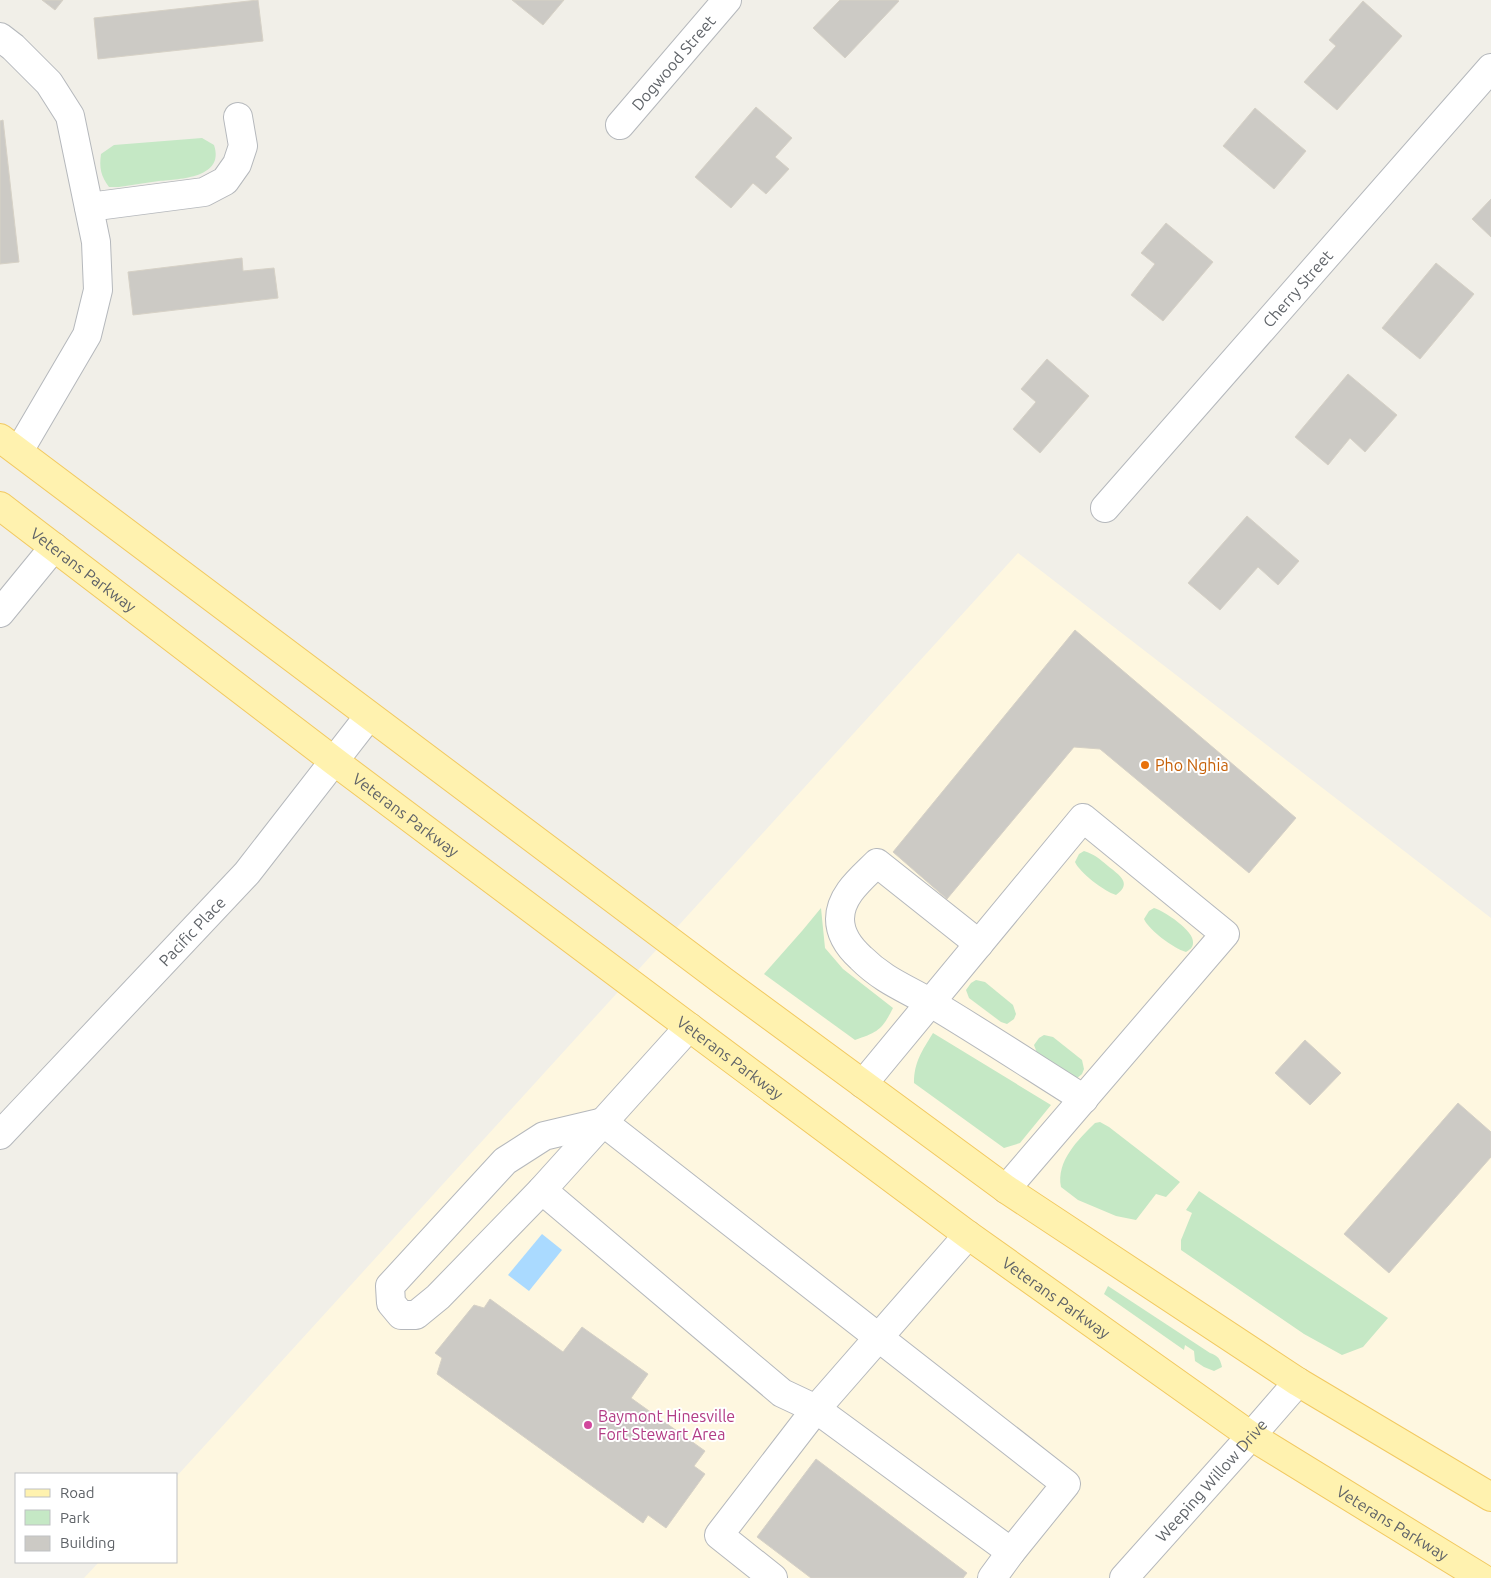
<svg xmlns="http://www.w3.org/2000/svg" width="1491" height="1578" font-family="Ubuntu,sans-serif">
<rect width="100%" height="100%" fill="#f1efe8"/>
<path fill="#fef7e0" d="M1018,553l473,365v660h-1407l15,-16h77v-85z"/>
<g fill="#c5e8c5">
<path d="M202,138l12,7c11,33 -34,34 -55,36 -14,2 -27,4 -40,6h-10c-8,-11 -10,-19 -8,-33l13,-9z"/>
<path d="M1084,851c10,3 16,8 24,15 11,9 25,17 8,29 -12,-4 -36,-22 -41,-33l4,-8z"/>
<path d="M821,908l4,40 18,21 50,39c-11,22 -15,24 -38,32l-91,-66 38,-43z"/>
<path d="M1154,908c10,3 41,23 39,35 0,5 -4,7 -7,9 -13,-4 -37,-22 -42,-33l5,-8z"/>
<path d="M976,980l9,2 28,23 3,9 -2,5 -7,5 -6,-2 -32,-24 -3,-8 5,-7z"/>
<path d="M933,1033l118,72 -31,38 -16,5 -90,-65c0,-21 8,-32 19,-50z"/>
<path d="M1044,1035l9,2 29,23 2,9 -2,5 -6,5 -7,-2 -32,-24 -3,-8 5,-7z"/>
<path d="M1100,1122l9,5 71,55 -14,15 -10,-3 -20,26 -20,-4 -38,-16 -17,-13c-5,-26 17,-47 34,-64z"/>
<path d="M1199,1191l189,127 -25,29 -21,8 -38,-21 -123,-84v-10l11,-27 -6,-3z"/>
<path d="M1108,1286l102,67c8,3 10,5 12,14l-8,4 -10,-4 -9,-6 -1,-10 -9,-6 -1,5 -80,-56z"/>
</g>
<path fill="#aadaff" d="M542,1234l20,16 -33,41 -21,-16z"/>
<g fill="#cccac5" stroke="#d6d1c6">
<path d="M42,0h21l-8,10z"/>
<path d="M258,0l5,41 -165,18 -4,-41z"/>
<path d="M512,0h52l-21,25z"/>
<path d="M840,0h57l2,1 -54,57 -32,-30z"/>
<path d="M1363,1l39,35 -65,74 -33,-28 32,-36 -7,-6z"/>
<path d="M756,107l36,31 -17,19 14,12 -23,25 -13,-11 -22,25 -36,-31z"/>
<path d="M1255,108l51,43 -32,38 -51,-43z"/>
<path d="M3,120l16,142 -19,2v-143z"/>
<path d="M1491,199v38l-19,-18z"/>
<path d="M1166,223l47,39 -50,59 -32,-26 24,-31 -14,-11z"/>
<path d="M242,258l1,13 31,-3 4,30 -145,17 -5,-43z"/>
<path d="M1436,263l38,31 -54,65 -38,-31z"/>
<path d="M1047,359l42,37 -49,57 -27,-24 23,-27 -15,-13z"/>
<path d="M1348,374l49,41 -32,37 -15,-14 -22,27 -33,-28z"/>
<path d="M1247,516l52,45 -21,24 -20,-18 -38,43 -32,-27z"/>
<path d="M1075,630l221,188 -47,55 -149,-124 -26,-2 -127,152 -54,-47z"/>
<path d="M1305,1040l36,33 -31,32 -35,-32z"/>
<path d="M1458,1103l33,29v25l-102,116 -45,-39z"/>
<path d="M490,1299l73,53 19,-25 66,47 -17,24 74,53 -11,15 11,8 -39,54 -18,-13 -5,8 -206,-149 5,-16 -7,-5 39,-48 10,3z"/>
<path d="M816,1459l151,114 -4,5h-152l-54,-41z"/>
</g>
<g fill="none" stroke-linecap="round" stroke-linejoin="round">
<g stroke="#b5b8bc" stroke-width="30">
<g id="minor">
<path d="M0,37l13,10 36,36 21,33 26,126 2,48 -11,45 -68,116"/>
<path id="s1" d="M620,125l107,-125"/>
<path d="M89,207l115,-15 21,-11 12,-17 6,-18 -5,-29"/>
<path id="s2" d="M1105,508l386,-440"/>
<path d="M0,613l54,-66"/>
<path d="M979,944l-102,-81c-15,15 -37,32 -37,56 0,15 10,29 21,39 22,22 44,30 70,45 52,31 102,64 153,96"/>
<path d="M863,1084l220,-266 142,116 -219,255"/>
<path d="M603,1122l463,362 -55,68 -195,-143 -34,-16 -240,-203 147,-163"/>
<path id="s3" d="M0,1135l247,-262 122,-157"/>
<path d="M542,1190l-104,107 -22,18h-15l-10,-12 -1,-17 115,-125 39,-25 59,-14"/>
<path d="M773,1578l-54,-43 97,-126 152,-174"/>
<path d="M992,1578l19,-26"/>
<path id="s4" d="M1124,1578l127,-142 47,-54"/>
</g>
</g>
<g stroke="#f2c960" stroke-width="30">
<g id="major">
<path d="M0,438l723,543 283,208 292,193 193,115"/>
<path id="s5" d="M0,506l334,255 355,266 279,208 283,201 231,142"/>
</g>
</g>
<use href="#minor" stroke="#fff" stroke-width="28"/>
<use href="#major" stroke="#fff2af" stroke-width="28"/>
</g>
<circle fill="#e8710a" stroke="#fff" stroke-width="2" cx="1145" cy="765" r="5"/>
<circle fill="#d1479c" stroke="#fff" stroke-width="2" cx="588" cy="1425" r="5"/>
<g text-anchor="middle" stroke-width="4" stroke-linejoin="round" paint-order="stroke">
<g font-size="16" fill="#5f6368" stroke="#fff">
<text dy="6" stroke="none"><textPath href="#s1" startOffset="82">Dogwood Street</textPath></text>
<text dy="6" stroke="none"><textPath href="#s2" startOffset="292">Cherry Street</textPath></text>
<text dy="6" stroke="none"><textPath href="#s5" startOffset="105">Veterans Parkway</textPath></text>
<text dy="6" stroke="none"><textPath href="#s5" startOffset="510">Veterans Parkway</textPath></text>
<text dy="6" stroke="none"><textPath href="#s3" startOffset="280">Pacific Place</textPath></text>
<text dy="6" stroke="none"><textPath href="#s5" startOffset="915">Veterans Parkway</textPath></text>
<text dy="6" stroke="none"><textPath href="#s5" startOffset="1320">Veterans Parkway</textPath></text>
<text dy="6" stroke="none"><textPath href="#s4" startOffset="131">Weeping Willow Drive</textPath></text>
<text dy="6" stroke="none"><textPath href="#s5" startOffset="1725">Veterans Parkway</textPath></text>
</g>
<g font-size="16" fill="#c56008" stroke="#fff" text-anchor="start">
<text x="1155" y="771">Pho Nghia</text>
</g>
<g font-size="16" fill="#b23c85" stroke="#fff" text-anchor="start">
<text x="598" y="1422">Baymont Hinesville<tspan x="598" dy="18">Fort Stewart Area</tspan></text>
</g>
</g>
<rect x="15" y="1473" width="162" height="90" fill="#ffffff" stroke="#bfc1c3"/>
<rect x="25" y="1489" width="25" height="8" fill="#fff2af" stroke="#bfc1c3"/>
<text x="60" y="1498" font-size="15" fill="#5f6368">Road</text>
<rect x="25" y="1510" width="25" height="15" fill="#c5e8c5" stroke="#bfc1c3"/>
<text x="60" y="1523" font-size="15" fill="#5f6368">Park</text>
<rect x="25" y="1536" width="25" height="15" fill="#cccac5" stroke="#bfc1c3"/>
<text x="60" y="1548" font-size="15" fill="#5f6368">Building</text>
</svg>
